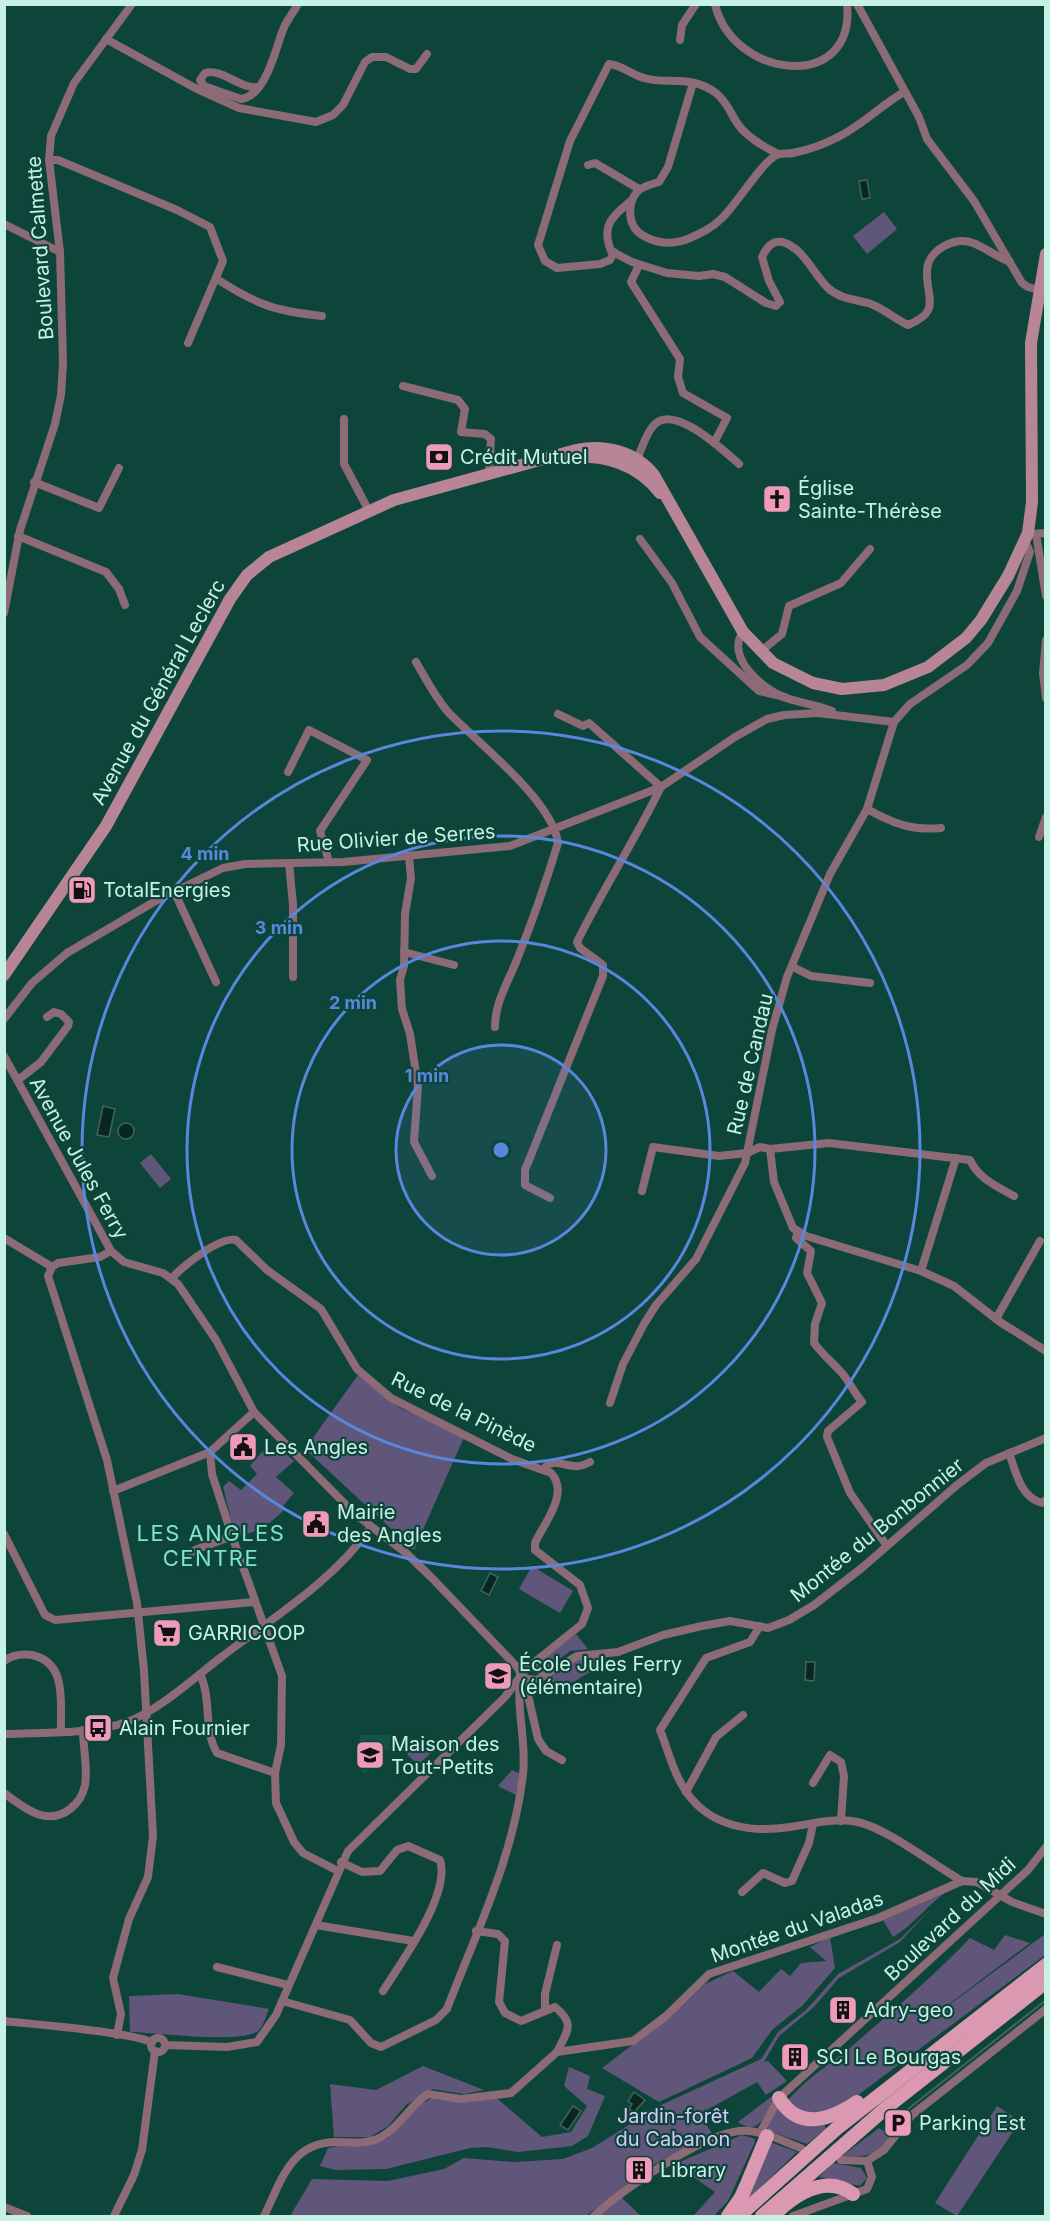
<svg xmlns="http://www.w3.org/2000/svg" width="1050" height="2221" font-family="Inter,sans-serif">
<rect width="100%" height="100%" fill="#0e453a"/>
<path fill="#135347" d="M360,1735h31l-2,15h-8l-2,7 -14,17 -7,-8z"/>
<g fill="#60567a">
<path d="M884,212l13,17 -30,25 -14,-18z"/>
<path d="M151,1154l20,25 -11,9 -20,-25z"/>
<path d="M358,1375l42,33 65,27 -51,115 -109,-101z"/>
<path d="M263,1451l23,3 8,7 -18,16 18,16 -11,13 3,2c-16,16 -28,26 -51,27l-12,-48 6,-6 12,9 16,-16 -7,-8z"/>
<path d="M532,1566l41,25 -13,22 -41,-24z"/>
<path d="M576,1634l12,15 -18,2 -30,23 -11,-3z"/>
<path d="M593,1655l8,12c-17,7 -30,18 -46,24l-9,-10 30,-22z"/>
<path d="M421,1741l11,11 -14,13 -11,-11z"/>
<path d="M512,1770l9,4 -5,21 -18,-9z"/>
<path d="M946,1892c-19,14 -33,33 -53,45l-10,-17z"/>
<path d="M931,1909l-31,33 -61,36 -25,29 -35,29 -15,26 4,-1 19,20 -21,14 -9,-13 -61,34 4,-1 13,20 -64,32 -63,49h-296l22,-37 76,2 56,-12 20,-11 50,4 49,-3 29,-11 67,-42 102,-47 17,-27 28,-22 32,-36 62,-35z"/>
<path d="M1045,1934v21l-191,143c-26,14 -41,25 -66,2 19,-22 41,-35 63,-53 40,-35 82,-70 119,-109l24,12 11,-15 25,8 -127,96z"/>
<path d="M830,1937l5,31 -32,37 -31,25 -20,28 -93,44 -57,-34 71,-54 32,-30 28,-13 26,21 22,-23 9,7 11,-13 25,-2 -16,-14z"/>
<path d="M178,1994l91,15c-3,6 -5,16 -10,21 -13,15 -106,2 -129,2l-1,-36z"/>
<path d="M423,2066l61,24 -20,4 -31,-5 -27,16 -18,21 -18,11h-36l-4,-53 46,6z"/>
<path d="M569,2067l21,9 -3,13 18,7 -17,40 -16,10 -54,6 -31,-5 -17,1 -84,21 -50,1 -16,-4 8,-18 60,-10 28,-31 16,-9c21,6 39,3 61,-3l49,42 29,-5 16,-26 -23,-20z"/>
<path d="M779,2091c-12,18 -18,48 -41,31z"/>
<path d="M997,2106l23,15 -63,95 -22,-13z"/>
<path d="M778,2108l46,15 2,6 -19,15 -38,-13 -2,-5z"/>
<path d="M879,2128l10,6c-4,23 -29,23 -47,22z"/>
<path d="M742,2135l13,4 -1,5 -26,57 -14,15h-21l22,-24 -40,-28z"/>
<path d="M770,2142l27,10 -56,54z"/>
<path d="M833,2163l28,5 6,10 -7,8 -41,-9z"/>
<path d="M621,2197l20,19h-43z"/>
</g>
<g fill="#092721" stroke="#41645c" stroke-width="1.5">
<path d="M867,180l3,18 -8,1 -3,-18z"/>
<path d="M103,1106l12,3 -6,28 -12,-2z"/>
<circle cx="126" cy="1131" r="8"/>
<path d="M490,1573l8,4 -9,18 -8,-4z"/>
<path d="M806,1662h9l-1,19 -9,-1z"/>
<path d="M634,2092l11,8 -11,12 -5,-3 3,-5 -4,-3z"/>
<path d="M573,2106l8,5 -13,19 -8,-5z"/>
</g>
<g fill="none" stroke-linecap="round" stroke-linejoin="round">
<g stroke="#41645c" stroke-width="2">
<path d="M884,2128l162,-128"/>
<path d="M735,2195l5,-11"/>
</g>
<g stroke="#8c6b76" stroke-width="8">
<path d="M715,4c17,75 141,90 132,0"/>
<path d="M857,4l62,113 8,22 47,62 48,82 6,4 11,3"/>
<path d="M106,39l89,49 44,20 77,14 17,-7 10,-10 22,-43 7,-5h14l24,12h6l11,-15"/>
<path d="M680,40l2,-15 14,-21"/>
<path d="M693,83l-25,84 -9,15c-6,2 -16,4 -21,9 -11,11 -11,35 4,44 15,9 32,10 48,3 11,-5 22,-10 31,-19 15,-13 42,-60 58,-65 4,-1 10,0 14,-1 14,-3 30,-8 43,-15 24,-11 44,-32 68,-46"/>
<path d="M257,87c-18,2 -34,-19 -52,-14l-5,7 4,6 37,13c27,-4 35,-55 44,-74 4,-7 9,-14 13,-21"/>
<path d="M49,160h9l119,50 33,17 13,34 -35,82"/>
<path d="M588,165l7,-2 44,26"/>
<path d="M631,201c-19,15 -30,25 -20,50l21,11 35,11 32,3 14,-2 12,3 41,26 10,3 4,-4 -11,-21 -7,-24c4,-8 9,-17 20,-15 21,5 32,33 46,46 13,12 28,11 43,16 13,5 24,15 37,21 34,-14 18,-27 19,-54 0,-20 28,-36 46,-28 13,5 24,14 37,19"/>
<path d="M4,224l56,28"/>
<path d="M614,252l-4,8 -10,4 -43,4 -12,-7 -7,-16 32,-104 39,-77c13,1 23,11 35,14 24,7 46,-4 72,15 11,9 14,19 21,30 9,14 27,24 41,31"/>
<path d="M639,265l-8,17 49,77 -2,18 5,16 44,25 -13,25"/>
<path d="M217,279c40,26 58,32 105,37"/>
<path d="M403,386l55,14 7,9 -4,23 24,2 6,5 -2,34"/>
<path d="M344,419v45l25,47"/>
<path d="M635,464c6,-12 10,-30 19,-39 20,-22 70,26 85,39"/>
<path d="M34,482l65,26 20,-40"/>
<path d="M1031,534l15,-1"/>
<path d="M1036,534l10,62"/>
<path d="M18,536l88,36 13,17 6,16"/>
<path d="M640,539l32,44 28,54 59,54 26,6"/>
<path d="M4,613l16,-83 35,-106 6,-29 2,-32 -3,-111 -11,-92 2,-24 23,-53 58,-79"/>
<path d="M743,632c-18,25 20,58 43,66 15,5 31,7 46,13"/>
<path d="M1046,640l-3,33 3,25"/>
<path d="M760,652l22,-18 7,-28 52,-23 29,-34"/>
<path d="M416,662c10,17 20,37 33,51 31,32 103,87 109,130 -12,39 -25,77 -40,114 -9,24 -23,44 -23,70"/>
<path d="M894,722l-27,87 -37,65 -43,103 -15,53 -25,123 13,-6 10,2 4,33 19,46 13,8 115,35 33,15 46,36 46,29"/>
<path d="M288,772l21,-42 58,30 -47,71 9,31"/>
<path d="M867,809c25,14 45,22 74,19"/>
<path d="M1039,837l7,-20"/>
<path d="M409,856l2,22 -6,36 -1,52 -4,14 2,29 8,25 8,52 -4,56 18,34"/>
<path d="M289,863l4,41v73"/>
<path d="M174,891l42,91"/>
<path d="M404,952l50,13"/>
<path d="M793,967l18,9 59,7"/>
<path d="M4,1019l28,-36 35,-30 92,-54 64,-31 22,-4 98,-2 167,-16 151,-59 74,-50 32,-18 17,-4 34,-2 76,9 16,-18 57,-39 21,-22 29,-52 13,-39 -5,-11"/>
<path d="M4,1056l107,195 13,11 39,11 15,11 38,56 38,72 101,102 51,39 26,25 86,90 9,23 11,48 8,12 16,9"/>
<path d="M18,1080l23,-18 27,-36 1,-4 -8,-8 -7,-2 -7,5"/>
<path d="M770,1149l59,-6 141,17c9,19 26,26 44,36"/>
<path d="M550,1198l-25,-13v-15l78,-194v-11l-23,-17 -3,-6c26,-53 58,-102 84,-155l-72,-64 -6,3 -25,-12"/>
<path d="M798,1231l-2,7 15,13 -4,22 15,30 -7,21 -1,19c8,11 17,18 26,28 7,6 14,22 22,31l-34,29 -1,6 23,56 37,53"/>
<path d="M4,1238l48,29"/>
<path d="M111,1251l-11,6 -42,6 -6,4 -4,9 59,184 30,143 7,68 9,165 -5,41 -19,42 -16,59 8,36 -4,21"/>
<path d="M921,1271l35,-113"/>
<path d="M996,1319l44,-78"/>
<path d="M610,1403l13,-39 21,-40 12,-19 40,-46 49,-96 2,-10 -28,3 -66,-9 -11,44"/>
<path d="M210,1452l2,22 20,62 50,140 -1,69 -6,28 1,30 18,39 9,11 35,18"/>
<path d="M1009,1453c7,19 11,44 33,50l4,-3"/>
<path d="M543,1469c13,-12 18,-3 32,-3 4,1 11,-2 15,-4"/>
<path d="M113,1491l97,-39 44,-40"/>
<path d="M4,1534l41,81 10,5 199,-18"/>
<path d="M187,1556l8,-6 37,-14"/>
<path d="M760,1626l-10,16 -44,16 -46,72c8,20 14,45 27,63 24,34 65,40 103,34 21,-3 46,-10 68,-5 30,7 76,43 104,59"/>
<path d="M4,1661c8,-6 19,-7 28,-6 36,8 28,48 29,76"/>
<path d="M200,1674c12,25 3,55 17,79l58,20"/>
<path d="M520,1678l17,2 40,-24 41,-4 45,-17 39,-9 28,-5 38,7 21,-8 25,-15 49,-38 94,-82 29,-22 60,-25"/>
<path d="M4,1734c40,-2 85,1 123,-12 31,-11 67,-44 93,-64 52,-40 114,-77 151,-131"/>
<path d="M813,1783l17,-28 11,7 3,14 -3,45"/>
<path d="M686,1792l30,-55 27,-22"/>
<path d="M4,1793c20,15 43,34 66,16 8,-6 13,-14 15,-24 3,-17 -2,-37 -2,-55"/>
<path d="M341,1862l21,10 18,-1 17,-21 11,-4 32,14c11,34 -38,101 -57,131"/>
<path d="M742,1892l21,-19 22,10 7,-2 17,-38 4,-19"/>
<path d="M316,1925l97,16"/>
<path d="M476,1931l22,3 7,7 -6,61 6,11 16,8 34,-14c21,17 12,24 2,45"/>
<path d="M217,1967l71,18"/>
<path d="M282,2001l68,19 21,23 10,4 55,-27 11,-11c29,-76 67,-153 76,-235 4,-31 -7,-64 -3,-95"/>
<path d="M545,2010v-16l12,-49"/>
<path d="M4,2021c25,3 133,11 148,22"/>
<circle cx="158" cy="2045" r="7"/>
<path d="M165,2045l62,2 30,-5 19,-27 72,-164 157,-154 21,-28 56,-45 6,-16 -8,-23 -45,-35v-7c9,-20 35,-50 16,-70l-39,-14 -121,-61 -34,-29 -36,-60 -54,-39 -31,-30c-16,-4 -53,26 -64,38"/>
<path d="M760,2133l19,-35 249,-228 18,-23"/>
<path d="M841,2160l26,1 17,-11 28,-35 134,-106"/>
<path d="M4,2207l23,9"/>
<path d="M114,2216l20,-41 8,-25 13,-99"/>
<path d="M264,2216c17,-34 26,-73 71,-74 15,0 32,3 46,-5 19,-10 29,-32 47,-43l33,5 50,-6 46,-41 76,-11 33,-25 43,-42 169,-56 84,-37 15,1 35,20 34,12"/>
<path d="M594,2216c28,-26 107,-81 145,-85 21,-2 43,10 62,17"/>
<path d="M793,2216l74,-27 5,-12 -5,-16"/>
</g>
<g stroke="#b88597" stroke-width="12">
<path d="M569,457c35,-3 69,7 91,36"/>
<path d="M4,975l102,-149 124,-227 17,-24 22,-18 125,-57 182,-50c28,-6 59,1 78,25l89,157 30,31 40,20 29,6 42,-4 44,-18 38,-29 15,-18 27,-44 20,-43 4,-31 -1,-159 15,-89"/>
</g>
<g stroke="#da99b0" stroke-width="14">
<path d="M779,2098c20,33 51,22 78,4"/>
<path d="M778,2211c21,-19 49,-36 75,-17"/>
<path d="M728,2216l14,-20 25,-60"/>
<path d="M739,2216l97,-87 210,-164"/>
<path d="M762,2216l125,-109 159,-125"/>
</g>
</g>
<circle cx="501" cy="1150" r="105" fill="#5887dd" fill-opacity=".12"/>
<g fill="none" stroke="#5887dd" stroke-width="3">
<circle cx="501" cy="1150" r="105"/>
<circle cx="501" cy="1150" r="209"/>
<circle cx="501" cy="1150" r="314"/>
<circle cx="501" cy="1150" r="419"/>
</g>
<defs>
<g id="bank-square" transform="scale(1.5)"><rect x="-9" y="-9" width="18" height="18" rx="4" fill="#ef9ab9" stroke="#0e453a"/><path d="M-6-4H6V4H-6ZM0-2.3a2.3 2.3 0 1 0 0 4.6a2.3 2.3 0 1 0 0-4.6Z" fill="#111"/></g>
<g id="church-square" transform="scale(1.5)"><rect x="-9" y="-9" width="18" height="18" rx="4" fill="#ef9ab9" stroke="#0e453a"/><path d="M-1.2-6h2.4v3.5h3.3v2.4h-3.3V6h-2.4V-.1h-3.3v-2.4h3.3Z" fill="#111"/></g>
<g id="fuel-square" transform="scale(1.5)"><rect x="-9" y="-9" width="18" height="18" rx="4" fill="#ef9ab9" stroke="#0e453a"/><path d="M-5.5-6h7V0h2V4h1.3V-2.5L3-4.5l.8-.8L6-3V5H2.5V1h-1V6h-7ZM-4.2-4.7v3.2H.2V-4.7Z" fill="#111"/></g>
<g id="civic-square" transform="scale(1.5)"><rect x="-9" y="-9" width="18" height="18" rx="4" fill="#ef9ab9" stroke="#0e453a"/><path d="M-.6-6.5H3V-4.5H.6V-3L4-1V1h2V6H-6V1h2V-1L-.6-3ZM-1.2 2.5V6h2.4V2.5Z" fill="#111"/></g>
<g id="supermarket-square" transform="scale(1.5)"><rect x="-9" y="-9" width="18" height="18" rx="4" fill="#ef9ab9" stroke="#0e453a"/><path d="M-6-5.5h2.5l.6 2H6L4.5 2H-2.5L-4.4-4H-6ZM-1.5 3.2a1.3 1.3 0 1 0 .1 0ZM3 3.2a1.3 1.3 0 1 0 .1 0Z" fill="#111"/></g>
<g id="school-square" transform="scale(1.5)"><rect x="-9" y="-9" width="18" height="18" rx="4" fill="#ef9ab9" stroke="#0e453a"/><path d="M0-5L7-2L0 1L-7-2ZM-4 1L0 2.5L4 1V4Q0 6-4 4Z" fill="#111"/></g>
<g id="bus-square" transform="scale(1.5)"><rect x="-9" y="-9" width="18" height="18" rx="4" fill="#ef9ab9" stroke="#0e453a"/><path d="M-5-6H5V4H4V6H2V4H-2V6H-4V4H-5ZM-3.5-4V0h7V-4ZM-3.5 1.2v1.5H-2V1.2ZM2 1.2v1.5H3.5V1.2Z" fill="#111"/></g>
<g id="building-square" transform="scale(1.5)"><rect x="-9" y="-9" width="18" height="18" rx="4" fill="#ef9ab9" stroke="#0e453a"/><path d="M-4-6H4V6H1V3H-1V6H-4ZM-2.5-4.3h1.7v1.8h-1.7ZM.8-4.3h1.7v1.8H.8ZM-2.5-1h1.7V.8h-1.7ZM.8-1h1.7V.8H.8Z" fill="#111"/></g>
<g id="parking-square" transform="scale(1.5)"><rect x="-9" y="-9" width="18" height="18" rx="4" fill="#ef9ab9" stroke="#0e453a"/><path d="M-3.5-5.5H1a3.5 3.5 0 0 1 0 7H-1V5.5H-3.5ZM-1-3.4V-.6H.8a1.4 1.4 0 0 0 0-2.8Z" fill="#111"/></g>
</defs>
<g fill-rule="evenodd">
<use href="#bank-square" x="439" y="457"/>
<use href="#church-square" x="777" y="499"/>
<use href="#fuel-square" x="82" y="890"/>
<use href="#civic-square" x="243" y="1447"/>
<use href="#civic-square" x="316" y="1524"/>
<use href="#supermarket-square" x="167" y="1633"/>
<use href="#school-square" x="498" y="1676"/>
<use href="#bus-square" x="98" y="1728"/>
<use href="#school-square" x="370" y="1755"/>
<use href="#building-square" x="843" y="2010"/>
<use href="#building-square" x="795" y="2057"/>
<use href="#parking-square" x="898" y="2123"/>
<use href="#building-square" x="639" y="2170"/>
</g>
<g text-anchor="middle" stroke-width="4.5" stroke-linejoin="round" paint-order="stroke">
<g font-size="20" fill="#c5f2e5" stroke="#0e453a">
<text transform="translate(40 248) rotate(-94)" y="7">Boulevard Calmette</text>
<text transform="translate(158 692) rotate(-61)" y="7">Avenue du Général Leclerc</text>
<text transform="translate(396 838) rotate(-4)" y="7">Rue Olivier de Serres</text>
<text transform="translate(750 1064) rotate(-77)" y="7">Rue de Candau</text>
<text transform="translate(79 1158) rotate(61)" y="7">Avenue Jules Ferry</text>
<text transform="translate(464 1412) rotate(26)" y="7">Rue de la Pinède</text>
<text transform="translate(877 1530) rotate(-39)" y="7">Montée du Bonbonnier</text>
<text transform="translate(950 1919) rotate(-43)" y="7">Boulevard du Midi</text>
<text transform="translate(797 1927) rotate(-19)" y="7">Montée du Valadas</text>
</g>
<g font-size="20" fill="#c5f2e5" stroke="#0e453a" text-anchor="start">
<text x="460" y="464">Crédit Mutuel</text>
<text x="798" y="495">Église<tspan x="798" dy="23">Sainte-Thérèse</tspan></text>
<text x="103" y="897">TotalEnergies</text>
<text x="264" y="1454">Les Angles</text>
<text x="337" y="1519">Mairie<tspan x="337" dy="23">des Angles</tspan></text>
<text x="188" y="1640">GARRICOOP</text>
<text x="519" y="1671">École Jules Ferry<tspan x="519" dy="23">(élémentaire)</tspan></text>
<text x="119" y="1735">Alain Fournier</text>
<text x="391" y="1751">Maison des<tspan x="391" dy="23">Tout-Petits</tspan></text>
<text x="864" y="2017">Adry-geo</text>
<text x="816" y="2064">SCI Le Bourgas</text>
<text x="919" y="2130">Parking Est</text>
<text x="660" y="2177">Library</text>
</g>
<g font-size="20" fill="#d7c9fe" stroke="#0e453a">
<text x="673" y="2123">Jardin-forêt<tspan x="673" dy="23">du Cabanon</tspan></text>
</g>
<g font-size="22" letter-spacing="1.5" fill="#82e2cb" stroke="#0e453a">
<text x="211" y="1541">LES ANGLES<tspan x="211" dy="25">CENTRE</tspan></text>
</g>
</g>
<circle cx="501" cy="1150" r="9" fill="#5887dd" stroke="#0e453a" stroke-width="3"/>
<g font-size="18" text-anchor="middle" font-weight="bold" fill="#5887dd" stroke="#0e453a" stroke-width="4.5" stroke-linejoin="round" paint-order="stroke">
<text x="205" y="860">4 min</text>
<text x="279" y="934">3 min</text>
<text x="353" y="1009">2 min</text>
<text x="427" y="1082">1 min</text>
</g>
<rect width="1050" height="2221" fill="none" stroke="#c5f2e5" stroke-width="12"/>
</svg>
